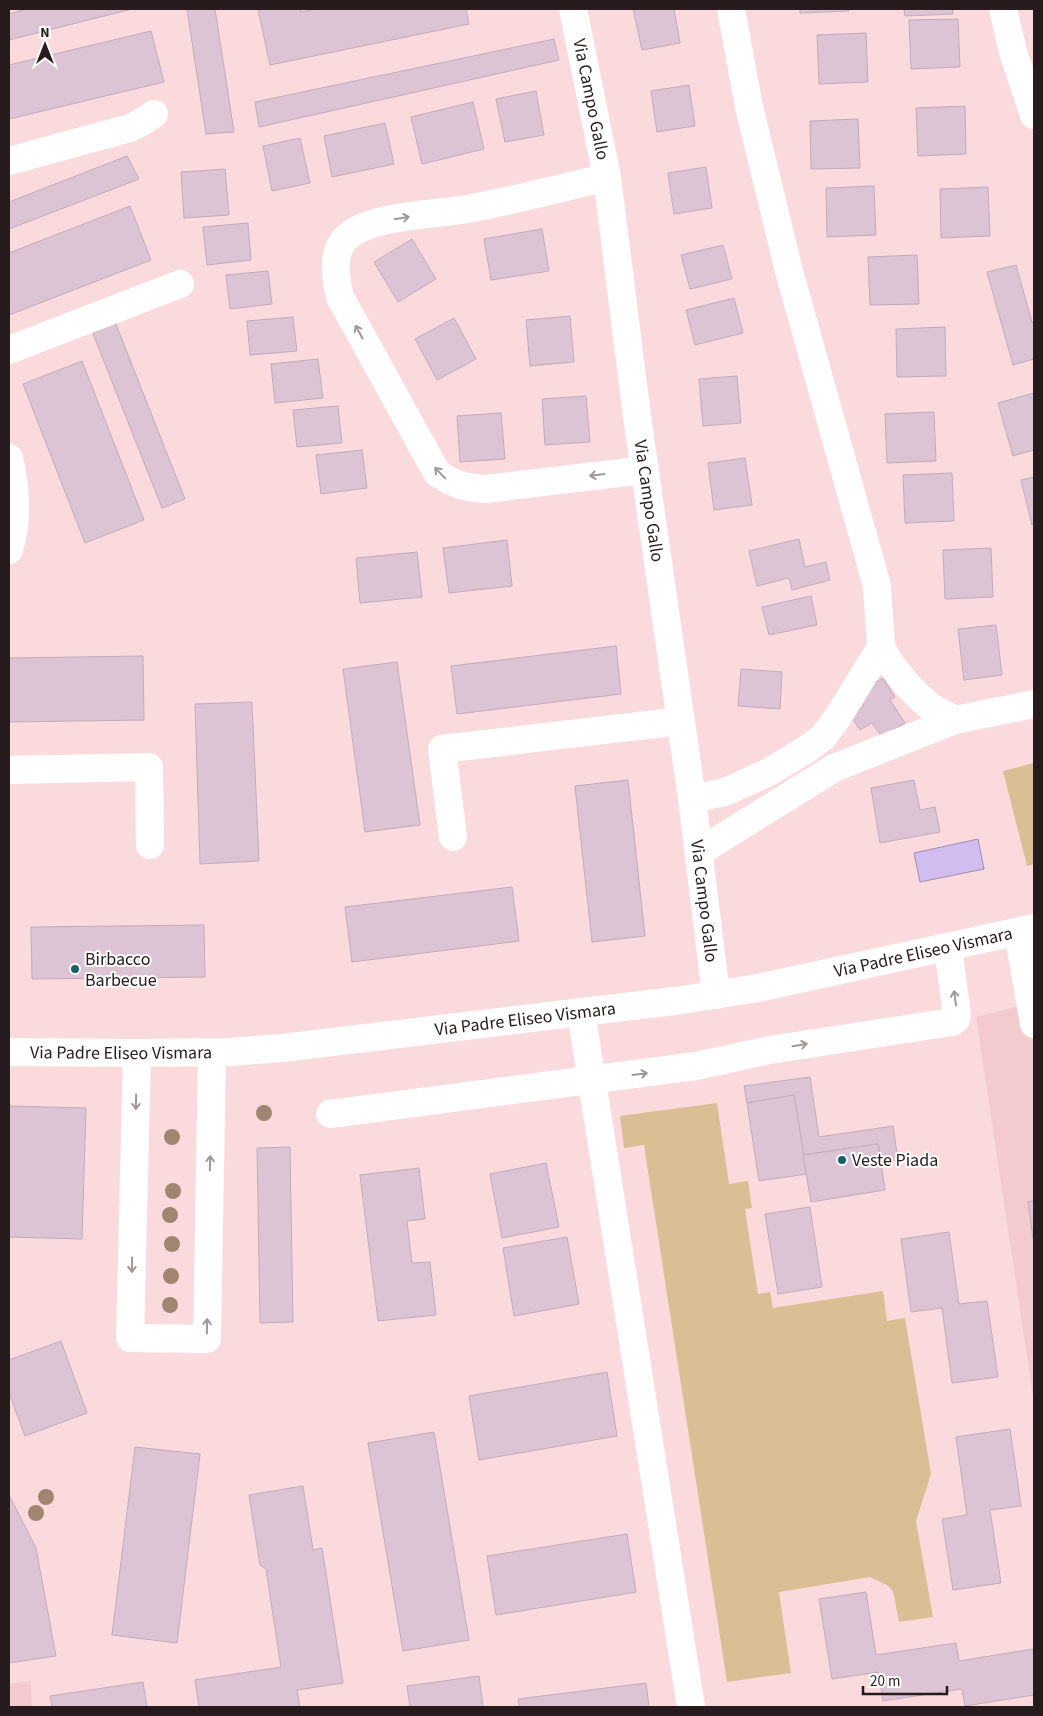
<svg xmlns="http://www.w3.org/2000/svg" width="1043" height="1716" font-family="'Source Sans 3',sans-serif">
<rect width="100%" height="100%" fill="#fadadd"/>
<g fill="#f3cbcf">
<path d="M1034,1002v401l-58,-386z"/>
<path d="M31,1681l1,26h-23v-23z"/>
</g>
<g fill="#dabf94">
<path d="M1034,763v101l-7,2 -24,-95z"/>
<path d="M717,1103l12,81 19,-3 4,27 -7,1 13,85 12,-2 3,16 110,-17 4,30 18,-3 26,156 -15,47 17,96 -34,5 -6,-31 -6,-6 -17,-8 -91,15 12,81 -64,9 -83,-537 -20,3 -4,-32z"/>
</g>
<path fill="#d2bdf1" stroke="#9f8cb1" d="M978,839l6,30 -64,13 -6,-29z"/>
<g fill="#dcc4d5" stroke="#c3abbc">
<path d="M27,9h105l-123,31v-26z"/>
<path d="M187,9h28l19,123 -28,2z"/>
<path d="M258,9h42l1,3 16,-3h149l3,15 -199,41z"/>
<path d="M633,9h41l6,34 -38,7z"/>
<path d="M800,9h49v2l-49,2z"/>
<path d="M904,9h49v5l-48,2z"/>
<path d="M958,19l2,48 -49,2 -2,-49z"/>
<path d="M151,31l13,51 -155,37v-54z"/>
<path d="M866,33l2,49 -49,2 -2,-49z"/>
<path d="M554,39l5,21 -300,67 -4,-25z"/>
<path d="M689,85l6,41 -38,6 -6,-41z"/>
<path d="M536,91l8,44 -39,7 -9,-43z"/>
<path d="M473,102l11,47 -62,15 -11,-47z"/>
<path d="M965,106l1,48 -48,2 -2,-48z"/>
<path d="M858,119l2,49 -49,1 -1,-48z"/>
<path d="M385,123l9,41 -62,13 -8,-41z"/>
<path d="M300,138l10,45 -38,8 -9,-45z"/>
<path d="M127,156l12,23 -130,50v-27z"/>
<path d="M706,167l6,41 -38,6 -6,-41z"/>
<path d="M225,169l4,46 -45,3 -3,-46z"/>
<path d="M874,186l2,49 -49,2 -1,-49z"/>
<path d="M988,187l2,49 -49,2 -1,-49z"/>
<path d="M130,206l21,54 -142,55v-62z"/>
<path d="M248,223l3,37 -44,5 -4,-38z"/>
<path d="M542,229l7,42 -58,9 -7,-41z"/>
<path d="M412,239l24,40 -38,23 -24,-40z"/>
<path d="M723,245l9,34 -42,10 -9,-34z"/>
<path d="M917,255l2,49 -49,1 -2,-48z"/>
<path d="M1016,265l16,57h2v37l-21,6 -26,-93z"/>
<path d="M268,271l4,33 -42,5 -4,-34z"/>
<path d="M734,298l9,35 -48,12 -9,-35z"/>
<path d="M570,316l4,46 -44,4 -4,-46z"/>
<path d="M293,317l4,34 -47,4 -3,-34z"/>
<path d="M454,318l22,41 -39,21 -22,-41z"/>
<path d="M115,322l70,177 -23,9 -70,-177z"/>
<path d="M945,327l1,49 -49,1 -1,-48z"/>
<path d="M318,359l5,39 -48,5 -4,-39z"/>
<path d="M82,361l62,159 -59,23 -62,-159z"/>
<path d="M737,376l4,47 -38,3 -4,-47z"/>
<path d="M1034,393v57l-21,6 -15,-53z"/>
<path d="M586,396l4,46 -45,3 -3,-46z"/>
<path d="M338,406l4,37 -45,4 -4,-37z"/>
<path d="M934,412l2,49 -49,2 -2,-49z"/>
<path d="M501,413l4,46 -45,3 -3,-46z"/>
<path d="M362,450l5,38 -46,6 -5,-39z"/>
<path d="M745,458l7,47 -38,5 -6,-47z"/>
<path d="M952,473l2,48 -49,2 -2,-48z"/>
<path d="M1034,477v47l-2,1 -11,-45z"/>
<path d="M799,539l6,28 21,-5 4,18 -38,10 -3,-12 -32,8 -8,-35z"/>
<path d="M507,540l5,46 -63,7 -6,-45z"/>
<path d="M991,548l2,49 -48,2 -2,-49z"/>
<path d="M417,552l5,45 -62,6 -4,-45z"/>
<path d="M811,596l6,29 -48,10 -7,-28z"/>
<path d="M996,625l6,50 -38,5 -6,-51z"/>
<path d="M616,646l5,48 -164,20 -6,-48z"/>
<path d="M143,656l1,64 -135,2v-64z"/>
<path d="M397,662l23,163 -55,7 -22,-163z"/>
<path d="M741,669l41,3 -2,37 -42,-3z"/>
<path d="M883,678l12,19 -5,3 15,23 -23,14 -10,-14 -12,7 -10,-15 14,-9 -8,-11z"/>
<path d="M252,702l7,159 -59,3 -5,-160z"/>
<path d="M628,780l17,156 -53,6 -17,-156z"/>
<path d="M914,780l6,30 15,-3 5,25 -60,11 -9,-55z"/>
<path d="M512,887l7,54 -167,21 -7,-55z"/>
<path d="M204,925l1,52 -173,2 -1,-52z"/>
<path d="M810,1077l9,60 74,-11 5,34 -17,2 -3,-18 -75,11 -9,-60 -47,8 -3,-17z"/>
<path d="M794,1095l13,79 -48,7 -12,-78z"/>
<path d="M9,1106l77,2 -4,131 -73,-2z"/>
<path d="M878,1144l7,46 -74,12 -8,-47z"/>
<path d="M290,1147l3,175 -33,1 -3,-175z"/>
<path d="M546,1163l13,64 -57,11 -12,-64z"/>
<path d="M419,1168l6,51 -18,2 5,42 18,-1 6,53 -58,6 -18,-146z"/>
<path d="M1034,1201v44l-6,-43z"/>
<path d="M810,1207l12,80 -44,7 -13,-80z"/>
<path d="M949,1232l10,72 28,-3 11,76 -46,6 -10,-75 -31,4 -10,-73z"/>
<path d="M567,1237l12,67 -65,12 -11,-68z"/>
<path d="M61,1341l26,72 -62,23 -16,-43v-33z"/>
<path d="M607,1372l10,64 -138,24 -10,-64z"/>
<path d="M1010,1429l11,77 -31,4 11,73 -48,7 -11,-71 25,-4 -11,-78z"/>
<path d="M434,1432l35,208 -66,11 -35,-208z"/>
<path d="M135,1447l65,7 -23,189 -65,-8z"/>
<path d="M303,1486l10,64 9,-2 21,135 -46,7 3,17h-101l-4,-27 86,-13 -15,-98 -6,-4 -11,-70z"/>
<path d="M9,1495l27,53 20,108 -47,7z"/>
<path d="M627,1534l9,58 -140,23 -9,-59z"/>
<path d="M866,1592l10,63 80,-12 3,18 74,-12 1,11v35l-69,11 -3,-17 -79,12 -5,-29 -46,7 -13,-80z"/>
<path d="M479,1676l4,31h-73l-3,-21z"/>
<path d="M143,1682l4,25h-95l-2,-11z"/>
<path d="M646,1683l3,24h-130l-1,-8z"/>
</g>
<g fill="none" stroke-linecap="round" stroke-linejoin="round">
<g stroke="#fff" stroke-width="28">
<path id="s1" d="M573,9l34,168 30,239 55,383 24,196"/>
<path d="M731,9l18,98 40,164 88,315 4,61 9,16 18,23 21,20 26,14 79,-16"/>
<path d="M1003,9l10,43 21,63"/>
<path d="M9,161l121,-33 12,-6 12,-8"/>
<path d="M607,177c-44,11 -89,22 -134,31 -34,7 -105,6 -128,31 -14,15 -9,40 -5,58l97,176c16,11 29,15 48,16l160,-19"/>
<path d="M9,350l171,-66"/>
<path d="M9,458c7,30 9,63 0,92"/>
<path d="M9,770l140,-3 1,78"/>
<path d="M692,799l33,-7 44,-20 38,-23 16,-12 15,-20 43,-70"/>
<path d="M453,837l-11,-88 239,-28"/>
<path d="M699,852l135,-84 121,-48"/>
<path d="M1018,932l16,92"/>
<path d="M581,1012l110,695"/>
<path id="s2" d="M9,1052l128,1 93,-1 52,-4 258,-31 135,-16 83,-13 276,-60"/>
<path d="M137,1053l-7,285 77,1 5,-286"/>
<path d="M330,1114l366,-48 74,-16 182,-28 4,-3 1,-4 -9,-67"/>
</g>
</g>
<g fill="#a08571">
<circle cx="264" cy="1113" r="8"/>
<circle cx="172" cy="1137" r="8"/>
<circle cx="173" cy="1191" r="8"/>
<circle cx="170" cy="1215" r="8"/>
<circle cx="172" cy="1244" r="8"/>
<circle cx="171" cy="1276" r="8"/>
<circle cx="170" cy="1305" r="8"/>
<circle cx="46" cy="1497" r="8"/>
<circle cx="36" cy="1513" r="8"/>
</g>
<defs><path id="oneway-shaft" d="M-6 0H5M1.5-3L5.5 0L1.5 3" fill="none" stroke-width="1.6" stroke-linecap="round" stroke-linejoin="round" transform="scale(1.25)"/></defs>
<g stroke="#9e9899">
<use href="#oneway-shaft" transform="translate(402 218) rotate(-9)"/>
<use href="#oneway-shaft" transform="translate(359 332) rotate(-119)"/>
<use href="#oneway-shaft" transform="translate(440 473) rotate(-134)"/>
<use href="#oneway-shaft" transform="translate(597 475) rotate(173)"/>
<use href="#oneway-shaft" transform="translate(955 998) rotate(-98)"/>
<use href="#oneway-shaft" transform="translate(800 1045) rotate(-9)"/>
<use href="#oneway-shaft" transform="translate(640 1074) rotate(-7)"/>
<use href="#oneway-shaft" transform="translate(136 1102) rotate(91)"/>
<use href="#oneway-shaft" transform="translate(210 1163) rotate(-89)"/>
<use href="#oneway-shaft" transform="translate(132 1265) rotate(91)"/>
<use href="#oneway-shaft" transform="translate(207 1326) rotate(-89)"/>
</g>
<g fill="#146368" stroke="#fff" stroke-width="2">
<circle cx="75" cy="969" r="5"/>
<circle cx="842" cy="1160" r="5"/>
</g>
<g text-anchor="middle" stroke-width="4" stroke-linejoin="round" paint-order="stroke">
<g font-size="18" fill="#271b1d" stroke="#fff">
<text dy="6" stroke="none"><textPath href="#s1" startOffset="92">Via Campo Gallo</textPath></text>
<text dy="6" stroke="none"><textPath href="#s1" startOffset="498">Via Campo Gallo</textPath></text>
<text dy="6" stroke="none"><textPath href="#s1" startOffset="902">Via Campo Gallo</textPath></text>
<text dy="6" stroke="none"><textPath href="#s2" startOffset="922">Via Padre Eliseo Vismara</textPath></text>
<text dy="6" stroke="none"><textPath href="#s2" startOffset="518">Via Padre Eliseo Vismara</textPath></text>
<text dy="6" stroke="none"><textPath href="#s2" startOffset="112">Via Padre Eliseo Vismara</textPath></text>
</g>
<g font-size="18" fill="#271b1d" stroke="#fff" text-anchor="start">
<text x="85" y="965">Birbacco<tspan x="85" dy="21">Barbecue</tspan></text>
<text x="852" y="1166">Veste Piada</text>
</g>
</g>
<rect width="1043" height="1716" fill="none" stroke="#271b1d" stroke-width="20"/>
<g transform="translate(45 45)" stroke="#ffffff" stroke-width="4" paint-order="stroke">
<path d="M0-4L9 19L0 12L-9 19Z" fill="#271b1d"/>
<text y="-8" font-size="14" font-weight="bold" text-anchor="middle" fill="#271b1d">N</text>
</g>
<path d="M863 1686v8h84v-8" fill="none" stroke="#271b1d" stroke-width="2.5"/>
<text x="870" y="1686" font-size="15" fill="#271b1d" stroke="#ffffff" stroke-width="4" paint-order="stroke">20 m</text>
</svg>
